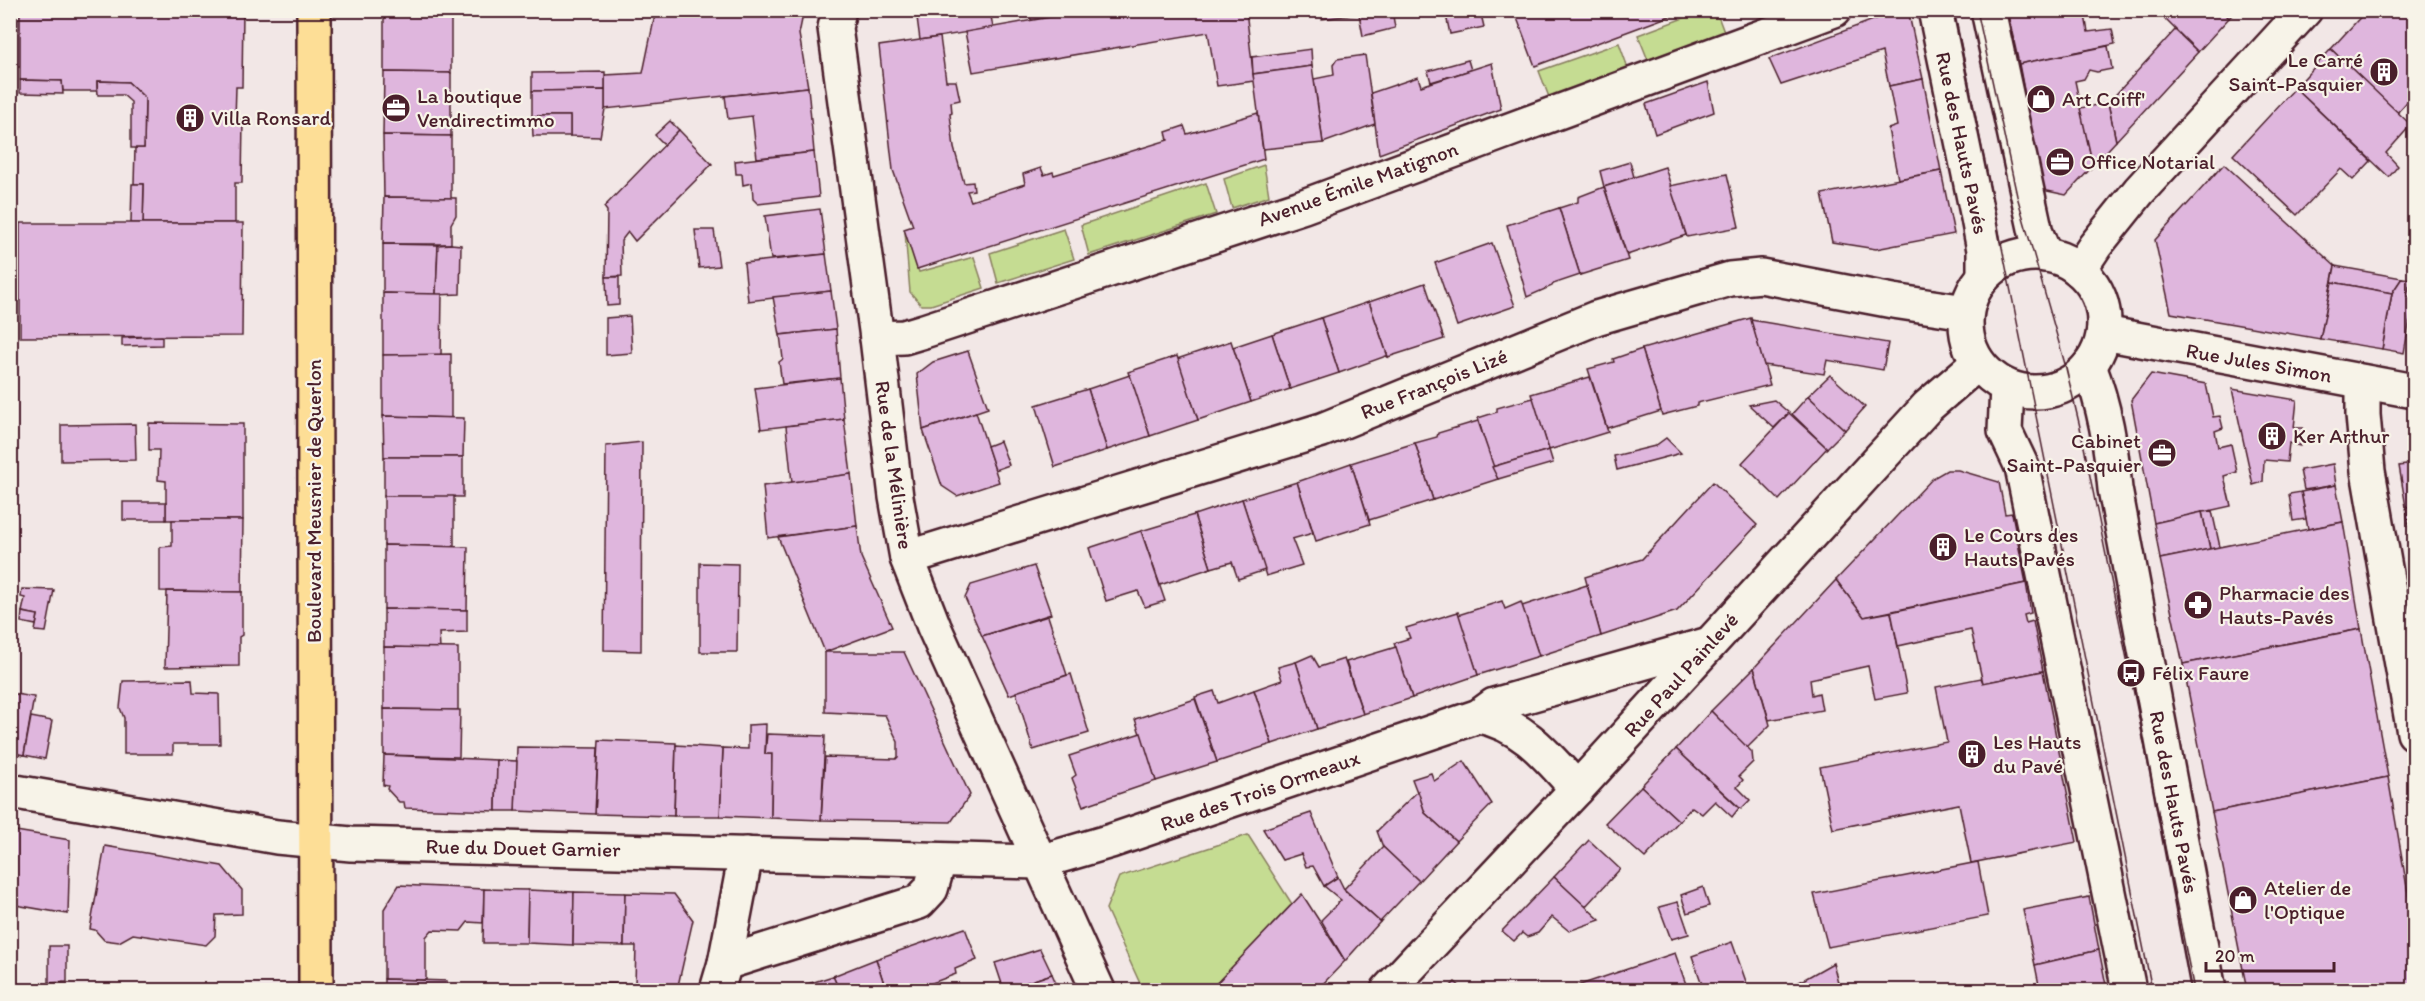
<svg xmlns="http://www.w3.org/2000/svg" width="2425" height="1001" font-family="Itim,sans-serif">
<rect width="100%" height="100%" fill="#f2e7e6"/>
<filter id="ink" filterUnits="userSpaceOnUse"><feTurbulence type="fractalNoise" baseFrequency=".0167" numOctaves="2"/><feDisplacementMap in="SourceGraphic" scale="12" xChannelSelector="R" yChannelSelector="G"/><feConvolveMatrix kernelMatrix="1 2 1 2 8 2 1 2 1" color-interpolation-filters="sRGB"/></filter>
<g filter="url(#ink)">
<g fill="#c5dc92" stroke="#887e5e" stroke-width="1.5">
<path d="M1705,10l11,1 8,21 -76,28 -10,-25z"/>
<path d="M1619,43l9,25 -79,29 -10,-26z"/>
<path d="M1264,165l5,31 -37,12 -8,-29z"/>
<path d="M1206,183l10,31 -127,41 -8,-30z"/>
<path d="M1064,229l10,30 -76,24 -8,-30z"/>
<path d="M905,232l14,40 55,-15 10,31 -53,17h-10l-11,-13z"/>
<path d="M1248,835l44,69 -82,86h-67l-37,-81 13,-32z"/>
</g>
<g fill="#dfb6dd" stroke="#4a1f2b" stroke-width="1.5">
<rect x="10" y="10" width="10" height="57"/>
<path d="M20,10h223l-1,77h-6l-1,32h8l-1,64h-7v40h-92l1,-39h-10l1,-36h9l1,-50 -17,-16 -31,-1v10h-34l-1,-10 -42,-1z"/>
<path d="M384,10h67v63l-67,-1z"/>
<rect x="465" y="10" width="140" height="3"/>
<path d="M656,10h148l-5,24 9,53 -203,22v-34l38,-2z"/>
<path d="M916,10h74l3,18 -73,12z"/>
<path d="M1030,10h61l-60,10z"/>
<path d="M1091,10h155l8,71 -37,5 -9,-54 -235,40 -8,-40z"/>
<path d="M1320,10h38l1,4 -37,5z"/>
<path d="M1379,10h13l3,18 -32,8 -4,-22z"/>
<path d="M1463,10h17l4,17 -34,7 -4,-19z"/>
<path d="M1514,10h172l-151,56z"/>
<path d="M1908,10l15,69 -34,7 -7,-34 -101,33 -12,-26 131,-49z"/>
<path d="M2007,10h77l4,22 24,-3 3,15 -96,20z"/>
<path d="M2156,10h66l7,8 -31,34z"/>
<path d="M2222,10h15l-8,8z"/>
<path d="M2367,10h47v84l-17,19 -66,-64z"/>
<path d="M2175,30l23,22 -82,89 -8,-38z"/>
<path d="M940,37l6,44h10l4,19 -9,2 1,11 -2,1 4,34 10,35 9,-1 1,8 -7,1 4,10 54,-17 -2,-10 18,-6 3,7 9,-3 1,3 114,-35 -2,-8 18,-6 3,8 71,-21 6,46 -347,110 -13,-40 9,-3 -20,-56 -14,-124z"/>
<path d="M2108,46l4,23 -15,3 -8,-2 -5,9 -9,2 18,85 -27,29 -23,-5 -24,-126z"/>
<path d="M1311,49l1,17 -59,8 -1,-17z"/>
<path d="M2331,49l80,76 -25,28 12,13 -9,11 -94,-89z"/>
<path d="M1365,55l10,69 -52,19 -9,-64 20,-4 -1,-10 4,-6z"/>
<path d="M1468,60l3,10 -40,12 -3,-11z"/>
<path d="M1492,63l9,46 -122,45 -8,-61 47,-16 3,9z"/>
<path d="M1312,66l11,77 -60,6 -10,-75z"/>
<path d="M384,72l67,1v63l-68,-1z"/>
<path d="M605,72v18l-73,1v-18z"/>
<path d="M1923,79l18,92 -43,8 -10,-50 9,-3 -8,-40z"/>
<path d="M20,80l42,1 1,13 -43,-1z"/>
<path d="M97,81l31,1 17,16 -1,50h-13v-46l-8,-7h-25z"/>
<path d="M1708,82l6,30 -59,22 -9,-30z"/>
<path d="M808,87l6,65 -57,6 -5,-42 -24,3 -3,-23z"/>
<path d="M2295,88l76,73 -18,19 -12,-11 -44,46 -64,-60z"/>
<path d="M605,90v19l-5,28 -30,-1v-20h-38v-25z"/>
<path d="M2108,103l8,38 -23,25 -13,-58z"/>
<path d="M532,116h38v20h-37z"/>
<path d="M670,121l9,9 -14,15 -10,-10z"/>
<path d="M679,130l33,34 -77,77 -7,-9 -7,9 1,35 -16,1 1,-66 -3,-4z"/>
<path d="M383,135l68,1v62l-67,-1z"/>
<path d="M814,152l5,45 -61,7 -5,-5 -1,-16 -9,2 -1,-11h-6l-1,-13z"/>
<path d="M1630,162l4,15 -30,10 -4,-16z"/>
<path d="M2224,164l111,102 -15,73 -149,-26 -16,-73z"/>
<path d="M1665,167l21,68 -59,20 -23,-68z"/>
<path d="M1941,171l13,63 -78,15 -44,-7 -10,-48z"/>
<path d="M1727,174l12,53 -52,10 -17,-51z"/>
<path d="M132,184h12l-1,39h-12z"/>
<path d="M1604,187l24,73 -48,15 -21,-67 19,-6v-5z"/>
<path d="M384,197l72,1v17l-5,9v20h-68z"/>
<path d="M1559,208l21,67 -27,9 -1,2 -25,11 -20,-72z"/>
<path d="M820,209l6,45 -55,5 -6,-43z"/>
<path d="M20,223h223l-1,113 -222,1z"/>
<path d="M695,230h19l5,36 -20,2z"/>
<path d="M1492,243l23,63 -58,20 -22,-63z"/>
<path d="M383,244l55,1 -2,50 -53,-2z"/>
<path d="M451,244l10,1 -1,49 -24,1 2,-50z"/>
<path d="M826,254l5,37 -83,10 -4,-38z"/>
<path d="M2335,266l67,12 -10,15 -60,-11z"/>
<path d="M606,277h13v28l-12,1z"/>
<path d="M2402,278l9,1 -4,17 7,1 -10,56 -22,-4 10,-56z"/>
<path d="M2411,279l3,1v17l-7,-1z"/>
<path d="M2332,282l60,11 -10,56 -62,-10z"/>
<path d="M1425,283l19,56 -56,18 -19,-55z"/>
<path d="M831,291l5,38 -56,6 -7,-38z"/>
<path d="M383,293l59,1 -1,61h-58z"/>
<path d="M1369,302l19,55 -2,-1 -47,17 -18,-55z"/>
<path d="M630,316l2,37 -26,2v-37z"/>
<path d="M1321,318l18,55 -49,16 -18,-55z"/>
<path d="M1751,318l19,67 -73,18v3l-35,9 -20,-66z"/>
<path d="M1751,320l137,23 -5,27 -56,-10 -3,14 -60,-9z"/>
<path d="M836,329l4,49 -58,6 -3,-22 4,-3 -3,-24z"/>
<path d="M1272,334l18,55 -39,13 -18,-55z"/>
<path d="M162,336v9l-40,1v-8z"/>
<path d="M1231,341l20,61 -53,18 -21,-61z"/>
<path d="M1642,349l19,62 -54,17 -19,-59 26,-7 -1,-3z"/>
<path d="M968,351l20,57 -65,22 -6,-56 16,-12z"/>
<path d="M451,354v64l-68,-2v-61z"/>
<path d="M1177,356l21,64 -48,16 -22,-64z"/>
<path d="M2151,374l55,10 7,33 7,-1 3,12 -8,3 3,16 13,-3 6,28 -13,4 7,30 -77,17 -23,-123z"/>
<path d="M1130,375l20,61 -43,14 -19,-61z"/>
<path d="M1830,375l35,32 -20,23 -37,-34z"/>
<path d="M1590,377l18,55 -59,18 -18,-56z"/>
<path d="M840,378l4,41 -83,10 -6,-41z"/>
<path d="M1088,389l19,61 -52,17 -19,-62z"/>
<path d="M2232,389l65,11 -3,28h9l-3,18 -11,-3 -2,19 -23,-2 -1,22 -10,3z"/>
<path d="M1808,396l37,34 -18,18 -35,-34z"/>
<path d="M1533,398l16,52 -57,17 -14,-49 19,-6v-4z"/>
<path d="M1774,400l15,13 -15,15 -25,-23z"/>
<path d="M976,412l23,70 -42,14 -15,-10 -19,-56z"/>
<path d="M1789,413l38,35 -48,52 -37,-37z"/>
<path d="M383,416l81,2 -1,39h-79z"/>
<path d="M844,419l7,55 -59,9 -6,-57z"/>
<path d="M1478,421l20,58 -65,21 -18,-57 22,-6 1,-4z"/>
<path d="M149,423l94,1v96h-77v-39l-8,-1 1,-30h-10z"/>
<path d="M135,424l1,36 -75,1v-36z"/>
<path d="M1666,438l15,15 -64,17 -3,-14 41,-10z"/>
<path d="M1000,441l9,24 -14,5 -8,-24z"/>
<path d="M642,442l-1,209 -37,-1 2,-204z"/>
<path d="M1415,443l18,57 -64,20 -18,-57z"/>
<path d="M1549,450l4,13 -55,16 -6,-12z"/>
<path d="M384,457h79v40l-79,-1z"/>
<path d="M1351,463l19,61 -54,17 -19,-59z"/>
<path d="M2333,464l3,21 -32,5 -4,-20z"/>
<path d="M2414,464v42l-8,1 -7,-41z"/>
<path d="M1947,470h11l41,12 6,32 7,-1 14,70 -162,34 -28,-37 97,-102z"/>
<path d="M851,474l6,52 -89,12 -5,-52z"/>
<path d="M1297,482l16,51 -21,6 10,26 -36,11 -24,-77z"/>
<path d="M1713,482l44,43 -80,86 -76,25 -16,-59 57,-18z"/>
<path d="M2336,485l7,37 -35,7 -7,-37z"/>
<path d="M2301,492l5,27 -13,2 -4,-27z"/>
<path d="M384,496h70v51l-70,-2z"/>
<path d="M1242,499l23,71 -27,9 -6,-17 -21,6 -17,-53z"/>
<rect x="123" y="502" width="43" height="18"/>
<path d="M2414,506v61l-8,-60z"/>
<path d="M2212,511l8,36 -10,2 -8,-37z"/>
<path d="M2202,512l8,37 -50,10 -6,-36z"/>
<path d="M1194,515l17,53 -51,17 -19,-54z"/>
<path d="M172,520h71l-1,72 -82,-1v-44l12,-1z"/>
<path d="M2343,522l18,107 -178,35 -23,-105z"/>
<path d="M857,526l4,31 31,70 -67,25 -47,-115z"/>
<path d="M1141,531l24,70 -20,6 -7,-16 -32,10 -17,-53z"/>
<path d="M384,545l84,2 -1,63 -83,-1z"/>
<path d="M700,563l38,1 -1,88h-37z"/>
<path d="M1034,566l17,48 -69,22 -17,-38 6,-13z"/>
<path d="M1836,580l28,37 27,-5 16,81 -32,6 -7,-33 -58,13 2,16 7,-2 3,17 -53,10 -15,-52z"/>
<path d="M2026,583l5,30 -7,2 2,8 7,-2 10,50 -60,12 -12,-53 -73,16 -7,-34z"/>
<path d="M1587,585l14,51 -62,20 -17,-50z"/>
<path d="M22,589l32,1 -8,42 -11,-1 3,-16 -16,-3 3,-14 -4,-1z"/>
<path d="M167,591l75,1v43l-3,2v29l-74,1z"/>
<path d="M1502,601l3,8 16,-7 18,54 -61,19 -20,-60z"/>
<path d="M384,609l83,1v22l-28,1 1,16 -56,-2z"/>
<path d="M22,612l16,3 -2,10 -15,-3z"/>
<path d="M1458,612l20,63 -66,23 -18,-55 16,-5 -4,-10z"/>
<path d="M1048,616l19,59 -58,20 -27,-59z"/>
<path d="M2361,629l27,148 -176,35 -29,-148z"/>
<path d="M384,647l74,1v62l-74,-1z"/>
<path d="M1396,647l16,51 -49,16 -17,-52z"/>
<path d="M825,652h79l66,143 -19,27 -130,-2 4,-63 71,2 2,-2v-15l-13,-27 -60,-3z"/>
<path d="M1312,655l7,12 25,-8 19,55 -46,15 -21,-67z"/>
<path d="M1296,662l21,67 -45,15 -18,-54 28,-10 -4,-13z"/>
<path d="M1754,668l16,57 -23,23 -36,-37z"/>
<path d="M2043,671l34,171 -106,21 -12,-59 -126,25 -13,-62 127,-25 -11,-55 45,-9 2,5z"/>
<path d="M1071,674l18,59 -56,17 -17,-58z"/>
<path d="M192,680l1,13 26,1 1,50h-47v10h-49v-36l-4,-10 3,-27z"/>
<path d="M1254,690l18,54 -55,18 -22,-65 19,-6 4,12z"/>
<path d="M10,693l24,4 -10,58 -14,-3z"/>
<path d="M1195,699l22,63 -61,19 -21,-62z"/>
<path d="M384,709l76,1 -1,47 -75,-2z"/>
<path d="M1711,711l41,41 1,10 -14,14 4,4 -6,7 13,13 -9,9 -65,-60z"/>
<path d="M31,717l21,4 -7,38 -21,-4z"/>
<path d="M766,724l-1,30h7l-1,64 -51,-2 3,-68 25,1v-24z"/>
<path d="M1141,733l15,48 -73,25 -11,-28 4,-3 -7,-19z"/>
<path d="M767,734l58,2 -4,84 -50,-2 1,-64h-7z"/>
<path d="M599,740l77,3 -2,73 -79,-2z"/>
<path d="M676,745l47,3 -3,68h-46z"/>
<path d="M517,747l81,1 -3,66 -80,-3z"/>
<path d="M1676,749l63,59 -7,9 -17,-16 -13,13 -10,-7 -13,14 -38,-35z"/>
<path d="M384,755l113,5 -1,51 -91,-3 -1,-6h-5l-12,-13 1,-3 -5,-1z"/>
<path d="M497,760l20,1 -2,50h-19z"/>
<path d="M1464,761l28,43 -36,37 -31,-28 -13,-34 19,-6 3,8z"/>
<path d="M2388,777l26,151v62h-167l-35,-178z"/>
<path d="M1641,786l38,35 -34,37 -40,-35z"/>
<path d="M1418,791l7,22 31,28 -37,40 -36,-34 -6,-16z"/>
<path d="M1311,813l27,64 -14,9 -11,-20 -7,1 -5,-13 -19,6 -19,-31z"/>
<path d="M10,830l60,10 -2,74 -58,-10z"/>
<path d="M1589,840l31,29 -35,38 -31,-30z"/>
<path d="M105,846l117,20 20,24v24l-26,1 -1,21 -9,9 -73,-11 -14,8 -15,-2 -9,-10 -5,-1z"/>
<path d="M1383,847l36,34 -39,41 -36,-33z"/>
<path d="M1978,862l10,54 -160,31 -14,-53z"/>
<path d="M1338,877l7,14 35,31 -35,39 -24,-41 20,-20 -17,-14z"/>
<path d="M1554,877l46,43 -31,11 -17,-14 -14,16 -11,4 -5,-4 -8,8 -12,-10z"/>
<path d="M399,885l85,4 -1,34 -15,-1 -7,9 -29,-1 -6,7v43l-42,-1v-70z"/>
<path d="M1703,887l6,19 -22,7 -6,-18z"/>
<path d="M484,889l44,1 -1,53h-44z"/>
<path d="M528,890l46,2 -1,53 -46,-2z"/>
<path d="M574,892l51,1 -1,53 -51,-1z"/>
<path d="M625,893l49,1 19,26 -16,70h-103v-7l61,1 1,-38h-12z"/>
<path d="M1302,894l43,67 -28,29h-107z"/>
<path d="M2089,897l10,53 -64,15 -12,-55z"/>
<path d="M1678,902l11,32 -18,5 -12,-32z"/>
<path d="M965,928l12,32 -22,9 1,5 -40,15 1,1h-31l-10,-31z"/>
<path d="M1732,942l17,48h-45l-12,-34z"/>
<path d="M49,946h18v36l-18,1z"/>
<path d="M1040,949l12,25 -48,16 -9,-27z"/>
<path d="M2099,950l8,40h-67l-5,-25z"/>
<path d="M1675,953l13,37h-113l-1,-3z"/>
<path d="M876,959l10,31h-47l-6,-14z"/>
<path d="M1833,963l7,27h-55z"/>
<path d="M1052,974l7,16h-54z"/>
<path d="M833,976l6,14h-50z"/>
<path d="M384,979l63,2v9h-63z"/>
<path d="M1455,982l9,8h-17z"/>
</g>
<g fill="none" stroke-linecap="round" stroke-linejoin="round">
<g stroke="#4a1f2b" stroke-width="38">
<g id="minor">
<path d="M839,10l-4,18 42,310 19,159 11,61 27,69 164,363"/>
<path d="M1935,10l43,208 6,32v26"/>
<path d="M1988,10l48,223 9,22"/>
<circle cx="2035" cy="323" r="69"/>
<path d="M2079,270l16,-24 44,-55 166,-181"/>
<path d="M2104,333l310,58"/>
<path d="M877,338l27,-1 20,-6 380,-125 530,-196"/>
<path d="M2089,366c16,41 22,80 26,123l94,501"/>
<path d="M2363,382v33l5,56 46,262"/>
<path d="M2007,387l-2,44 17,36 107,523"/>
<path d="M907,558l415,-128 274,-112 134,-39 31,-3 132,25 73,11"/>
<path d="M1479,716c44,8 70,42 98,73"/>
<path d="M10,791l267,46 74,7 688,18 72,-21 368,-125 15,-11 215,-61"/>
<path d="M725,963l194,-61 12,-13 8,-28"/>
<path d="M717,990l8,-27 21,-109"/>
<path d="M1388,990l189,-201 351,-383 50,-43"/>
</g>
</g>
<g stroke="#4a1f2b" stroke-width="38">
<path id="major" d="M314,10l2,980"/>
</g>
<use href="#minor" stroke="#f7f3e8" stroke-width="33"/>
<use href="#major" stroke="#fdde96" stroke-width="33"/>
<g stroke="#4a1f2b" stroke-width="1.5">
<path d="M1954,10l198,980"/>
<path d="M1977,10l40,186 48,168 15,63 114,563"/>
</g>
</g>
</g>
<defs>
<g id="building-disc" transform="scale(1.5)"><circle r="9.5" fill="#4a1f2b" stroke="#f7f3e8"/><path d="M-4-6H4V6H1V3H-1V6H-4ZM-2.5-4.3h1.7v1.8h-1.7ZM.8-4.3h1.7v1.8H.8ZM-2.5-1h1.7V.8h-1.7ZM.8-1h1.7V.8H.8Z" fill="#fff"/></g>
<g id="shop-disc" transform="scale(1.5)"><circle r="9.5" fill="#4a1f2b" stroke="#f7f3e8"/><path d="M-5-2.5h2.3a2.7 3.5 0 0 1 5.4 0H5L5.5 6h-11ZM-1.5-2.5h3a1.5 2.3 0 0 0-3 0Z" fill="#fff"/></g>
<g id="office-disc" transform="scale(1.5)"><circle r="9.5" fill="#4a1f2b" stroke="#f7f3e8"/><path d="M-6-3h4V-5.5h4V-3h4V5H-6ZM-1-4.5V-3h2v-1.5ZM-6 0V1H6V0Z" fill="#fff"/></g>
<g id="pharmacy-disc" transform="scale(1.5)"><circle r="9.5" fill="#4a1f2b" stroke="#f7f3e8"/><path d="M-2-6h4v4h4v4h-4v4h-4v-4h-4v-4h4Z" fill="#fff"/></g>
<g id="bus-disc" transform="scale(1.5)"><circle r="9.5" fill="#4a1f2b" stroke="#f7f3e8"/><path d="M-5-6H5V4H4V6H2V4H-2V6H-4V4H-5ZM-3.5-4V0h7V-4ZM-3.5 1.2v1.5H-2V1.2ZM2 1.2v1.5H3.5V1.2Z" fill="#fff"/></g>
</defs>
<g fill-rule="evenodd">
<use href="#building-disc" x="2384" y="72"/>
<use href="#shop-disc" x="2041" y="99"/>
<use href="#office-disc" x="396" y="108"/>
<use href="#building-disc" x="190" y="118"/>
<use href="#office-disc" x="2060" y="162"/>
<use href="#building-disc" x="2272" y="436"/>
<use href="#office-disc" x="2162" y="453"/>
<use href="#building-disc" x="1943" y="547"/>
<use href="#pharmacy-disc" x="2198" y="605"/>
<use href="#bus-disc" x="2131" y="673"/>
<use href="#building-disc" x="1972" y="754"/>
<use href="#shop-disc" x="2243" y="900"/>
</g>
<g text-anchor="middle" stroke-width="4.5" stroke-linejoin="round" paint-order="stroke">
<g font-size="21" fill="#4a1f2b" stroke="#f7f3e8" text-anchor="start">
<text x="2363" y="67" text-anchor="end">Le Carré<tspan x="2363" dy="24">Saint-Pasquier</tspan></text>
<text x="417" y="103">La boutique<tspan x="417" dy="24">Vendirectimmo</tspan></text>
<text x="2062" y="106">Art Coiff'</text>
<text x="211" y="125">Villa Ronsard</text>
<text x="2081" y="169">Office Notarial</text>
<text x="2293" y="443">Ker Arthur</text>
<text x="2141" y="448" text-anchor="end">Cabinet<tspan x="2141" dy="24">Saint-Pasquier</tspan></text>
<text x="1964" y="542">Le Cours des<tspan x="1964" dy="24">Hauts Pavés</tspan></text>
<text x="2219" y="600">Pharmacie des<tspan x="2219" dy="24">Hauts-Pavés</tspan></text>
<text x="2152" y="680">Félix Faure</text>
<text x="1993" y="749">Les Hauts<tspan x="1993" dy="24">du Pavé</tspan></text>
<text x="2264" y="895">Atelier de<tspan x="2264" dy="24">l'Optique</tspan></text>
</g>
<g font-size="21" fill="#4a1f2b" stroke="#f7f3e8">
<text transform="translate(1962 143) rotate(78)" y="7">Rue des Hauts Pavés</text>
<text transform="translate(1358 184) rotate(-20)" y="7">Avenue Émile Matignon</text>
<text transform="translate(2259 363) rotate(10)" y="7">Rue Jules Simon</text>
<text transform="translate(1434 384) rotate(-22)" y="7">Rue François Lizé</text>
<text transform="translate(894 465) rotate(82)" y="7">Rue de la Mélinière</text>
<text transform="translate(314 501) rotate(-90)" y="7">Boulevard Meusnier de Querlon</text>
<text transform="translate(1681 675) rotate(-48)" y="7">Rue Paul Painlevé</text>
<text transform="translate(1260 791) rotate(-19)" y="7">Rue des Trois Ormeaux</text>
<text transform="translate(2174 802) rotate(79)" y="7">Rue des Hauts Pavés</text>
<text transform="translate(523 848) rotate(1)" y="7">Rue du Douet Garnier</text>
</g>
</g>
<rect width="2425" height="1001" fill="none" stroke="#f7f3e8" stroke-width="36"/>
<rect x="18" y="18" width="2389" height="965" fill="none" stroke="#4a1f2b" stroke-width="2" filter="url(#ink)"/>
<path d="M2206 962v9h128v-9" fill="none" stroke="#4a1f2b" stroke-width="3"/>
<text x="2215" y="962" font-size="18" fill="#4a1f2b" stroke="#f7f3e8" stroke-width="4.5" paint-order="stroke">20 m</text>
</svg>
